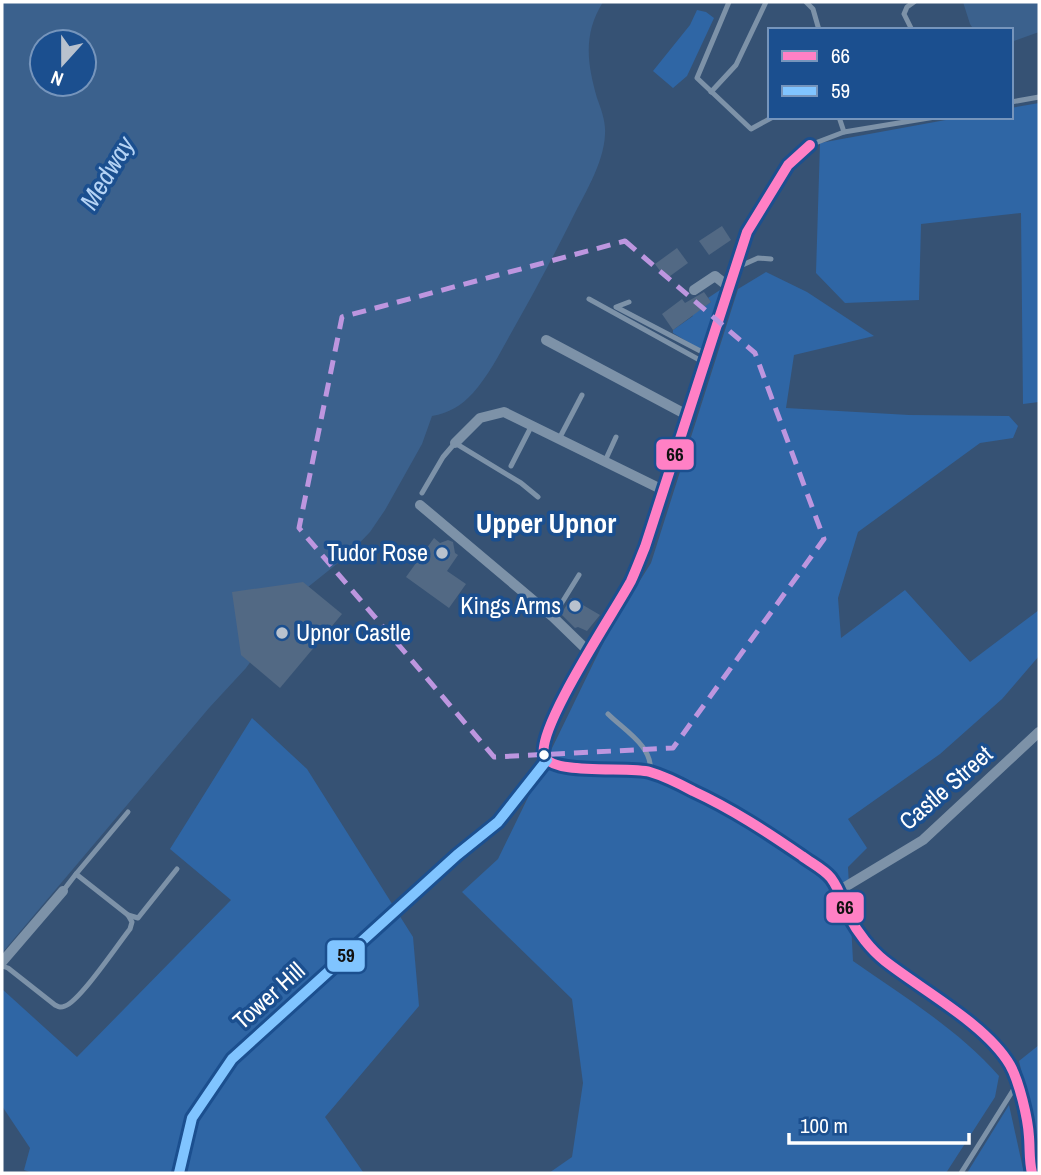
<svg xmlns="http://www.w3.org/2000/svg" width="1041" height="1175" font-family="'Archivo Narrow',sans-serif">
<rect width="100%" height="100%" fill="#365274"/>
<g fill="#2f66a5">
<path d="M697,10l9,2 8,6 -27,58 -14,12 -20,-17 37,-46z"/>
<path d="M1039,103v299l-16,2 -2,-191 -100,11 -2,76 -74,3 -29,-30 4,-130 142,-26h49v-9z"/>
<path d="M766,272l41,20 67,44 -80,19 -8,53 123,7 100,1 9,10 -5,12 -33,5 -122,89 -20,66 3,40 64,-48 65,72 69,-52v46l-37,43 -62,55 -92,65 19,29 -19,19 5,94c50,35 106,69 146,115l-4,21 -49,76h-397l23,-16 11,-74 -11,-84 -110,-107 36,-33 114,-234 39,-62 87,-274z"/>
<path d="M720,290l8,5 -20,51 -7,4 -28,-17v-3l20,-14 -1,-2 19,-12 -3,-4z"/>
<path d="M252,718l55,51 106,168 6,69 -94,111 38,55 -330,1 -9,-3 6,-22 -28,-42v-117l75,68 154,-157 -61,-51z"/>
<path d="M1039,1045v101l-20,-85z"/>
<path d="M1009,1105l15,68h-57z"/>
</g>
<g fill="#3b618d" fill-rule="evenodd">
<path d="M2,2h601c-20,32 -16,61 -6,96 4,11 9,24 8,36 -1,30 -22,62 -35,89 -19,38 -39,75 -60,112 -11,20 -22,41 -37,58 -12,13 -24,20 -41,23l-10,28 -37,66 -15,22 -22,23 -50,40 -52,73 -37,40 -207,245zM42,42h42v42h-42z"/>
<path d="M963,2h76v30l-28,10v-12h-37l-4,-6z"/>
</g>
<g fill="#526984">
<path d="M722,226l9,14 -22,15 -10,-14z"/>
<path d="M677,248l11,15 -22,16 -11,-15z"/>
<path d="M704,292l7,10 -38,28 -11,-16 20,-15 3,4z"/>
<path d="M434,538l6,5 8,-3 5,2 2,11 3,2 -11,16 19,13 -17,24 -43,-31z"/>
<path d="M303,582l39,32 -62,74 -39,-33 -9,-63z"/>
<path d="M571,598l29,17 -13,16 -9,-4 -3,1 -14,-14z"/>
</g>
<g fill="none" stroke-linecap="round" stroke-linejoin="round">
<g stroke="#7d92a8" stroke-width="5">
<path d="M729,2l-32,76 54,51 22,-12"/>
<path d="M806,2l7,7 6,21"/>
<path d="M912,30l-8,-16 3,-7 7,-5"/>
<path d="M711,92l25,-27 30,-63"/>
<path d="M1011,102l28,-5"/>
<path d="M839,117l5,15"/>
<path d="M810,145l34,-13 91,-15"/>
<path d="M738,267l20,-9 13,1"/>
<path d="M589,299l116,64"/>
<path d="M629,302l-13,5 92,48"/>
<path d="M559,439l23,-44"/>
<path d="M605,461l11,-24"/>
<path d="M511,466l21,-41"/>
<path d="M422,493l21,-36 12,-14 66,40 17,14"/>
<path d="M553,617l26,-42"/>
<path d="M608,714c16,16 46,33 42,58"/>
<path d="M76,874l52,-62"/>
<path d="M128,915l10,3 39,-49"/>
<path d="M2,966l6,2 47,37c4,2 5,3 10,1 15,-5 53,-62 65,-77l2,-7 -4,-7 -52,-41 -13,17"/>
<path d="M961,1173l56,-89"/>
</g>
<g stroke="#7d92a8" stroke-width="10">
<path d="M810,145l-22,20 -41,67 -102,315c-5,12 -9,23 -14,34 -16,30 -94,146 -87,174 6,21 85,11 106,17 14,4 30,12 43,19 39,18 74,41 109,65 9,7 22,13 29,22 9,12 12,25 18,38 8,16 22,34 36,45 37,29 102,64 125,104 9,16 18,53 19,72 1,12 0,24 3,36"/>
<path d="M694,290l21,-14 15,12"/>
<path d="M546,340l141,75"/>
<path d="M455,443l25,-25 24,-6 161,79"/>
<path d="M420,505l133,112 35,34"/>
<path d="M840,890l83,-50 116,-108"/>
<path d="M2,962l61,-71"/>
<path d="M179,1173l13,-55 40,-59 225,-204 41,-33 49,-62"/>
</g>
<g stroke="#1b4f8f" stroke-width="16">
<path id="bus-1" d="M810,145l-22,20 -41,67 -102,315c-5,12 -9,23 -14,34 -16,30 -94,146 -87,174 6,21 85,11 106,17 14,4 30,12 43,19 39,18 74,41 109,65 9,7 22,13 29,22 9,12 12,25 18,38 8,16 22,34 36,45 37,29 102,64 125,104 9,16 18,53 19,72 1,12 0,24 3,36"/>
</g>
<g stroke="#1b4f8f" stroke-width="16">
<path id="bus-2" d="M179,1173l13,-55 40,-59 225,-204 41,-33 49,-62"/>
</g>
<use href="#bus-1" stroke="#ff80c5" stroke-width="10"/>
<use href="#bus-2" stroke="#80c4ff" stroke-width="10"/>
</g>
<path fill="none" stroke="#bd96df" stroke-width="5" stroke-dasharray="14 9" stroke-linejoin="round" d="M625,241l130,112 69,186 -151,209 -179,9 -195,-229 43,-211z"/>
<g fill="#b9c2ce" stroke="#1b4f8f" stroke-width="2.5">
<circle cx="442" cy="553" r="7"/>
<circle cx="575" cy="606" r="7"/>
<circle cx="282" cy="633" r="7"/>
</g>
<circle fill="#fff" stroke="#1b4f8f" stroke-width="2.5" cx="544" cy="755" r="6"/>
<g text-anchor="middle" stroke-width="7" stroke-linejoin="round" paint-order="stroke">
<g font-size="24" fill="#fff" stroke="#1b4f8f" text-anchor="end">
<text x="428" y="561">Tudor Rose</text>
<text x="561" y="614">Kings Arms</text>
<text x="296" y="641" text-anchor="start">Upnor Castle</text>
</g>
<g font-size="24" fill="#fff" stroke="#1b4f8f">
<text transform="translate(946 788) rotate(-41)" y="8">Castle Street</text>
<text transform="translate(269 996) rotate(-42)" y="8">Tower Hill</text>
</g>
<g font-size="26" font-style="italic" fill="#b5d3f5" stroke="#1b4f8f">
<text transform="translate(107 173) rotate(-59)" y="9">Medway</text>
</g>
<g font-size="28" font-weight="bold" fill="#fff" stroke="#1b4f8f">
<text x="546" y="533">Upper Upnor</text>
</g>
</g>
<g stroke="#1b4f8f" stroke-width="2.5">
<rect x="655" y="438" width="40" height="33" rx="7" fill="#ff80c5"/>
<rect x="825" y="891" width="40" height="33" rx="7" fill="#ff80c5"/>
<rect x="326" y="939" width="40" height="34" rx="7" fill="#80c4ff"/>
</g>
<g font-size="19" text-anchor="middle" font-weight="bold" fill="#111">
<text x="675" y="461">66</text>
<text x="845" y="914">66</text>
<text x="346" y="962">59</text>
</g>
<rect width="1041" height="1175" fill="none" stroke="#ffffff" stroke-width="7"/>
<rect x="768" y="28" width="245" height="91" fill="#1b4f8f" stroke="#7695bc" stroke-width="2"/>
<rect x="782" y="51" width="35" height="10" fill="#ff80c5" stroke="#7695bc" stroke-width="2"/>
<text x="831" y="63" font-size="21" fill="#ffffff">66</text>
<rect x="782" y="86" width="35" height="10" fill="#80c4ff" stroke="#7695bc" stroke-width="2"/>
<text x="831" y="98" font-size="21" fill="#ffffff">59</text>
<g transform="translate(63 63) rotate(201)"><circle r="33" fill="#1b4f8f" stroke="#7695bc" stroke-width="2"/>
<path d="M0-5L12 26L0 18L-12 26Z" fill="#b9c2ce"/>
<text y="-10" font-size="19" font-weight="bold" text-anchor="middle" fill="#ffffff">N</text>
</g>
<path d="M789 1133v10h180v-10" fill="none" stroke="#ffffff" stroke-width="3.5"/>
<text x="800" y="1133" font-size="21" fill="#ffffff" stroke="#1b4f8f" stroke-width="5" paint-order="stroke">100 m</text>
</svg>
